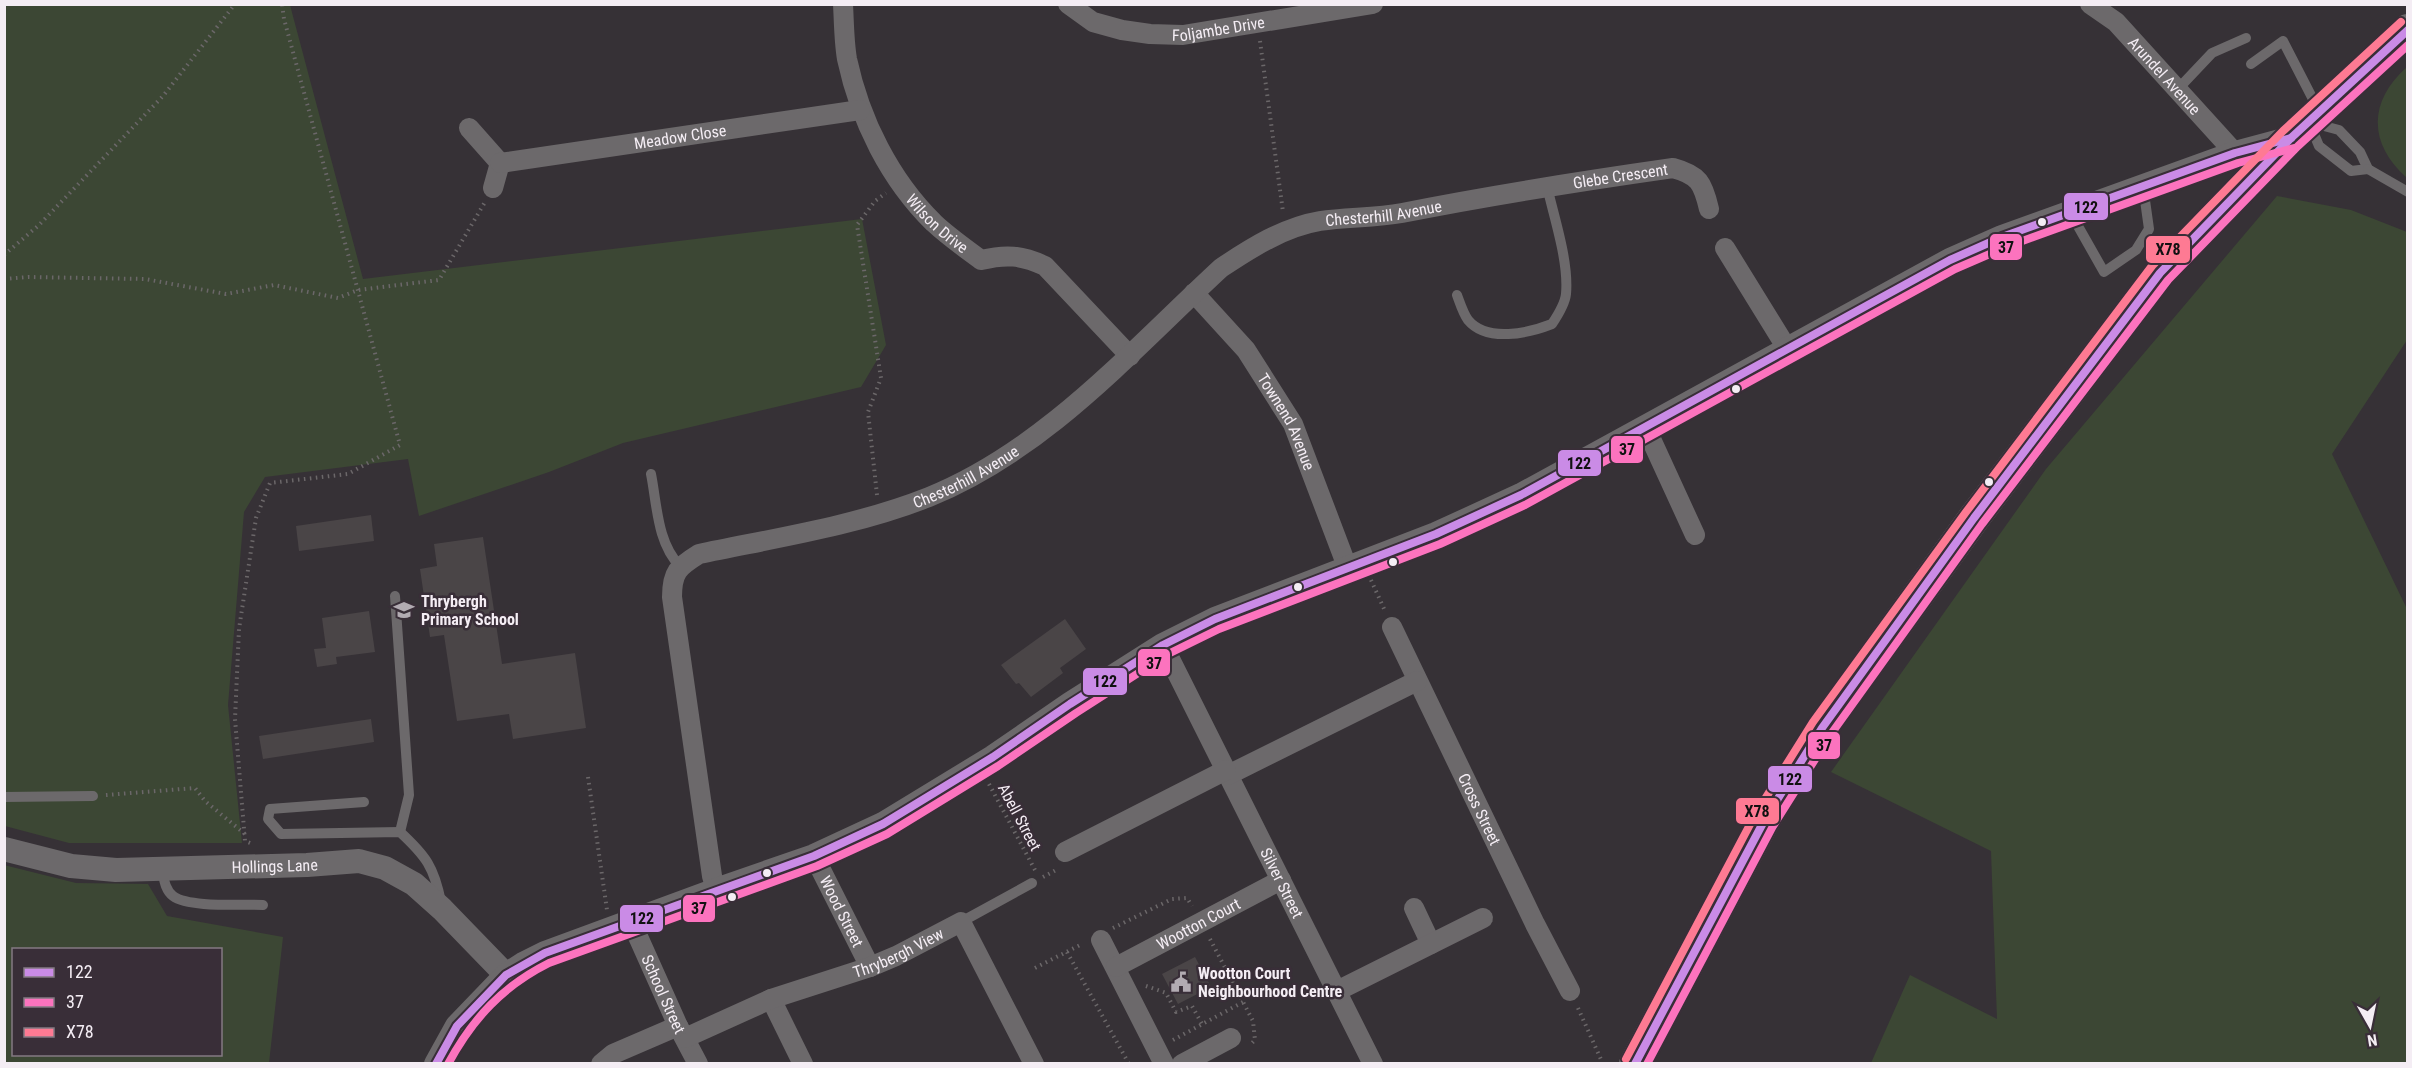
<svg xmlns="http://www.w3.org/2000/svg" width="2412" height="1068" font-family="'Roboto Condensed',sans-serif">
<rect width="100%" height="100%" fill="#363136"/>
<g fill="#3c4734" fill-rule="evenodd">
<path d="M4,5h286l73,274 499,-60 24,126 -25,42 -238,56 -74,29 -130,44 -11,-57 -143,18 -21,35 -16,193 14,138h-173l-64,-17z"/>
<path d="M2407,67v111c-39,-34 -39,-77 0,-111z"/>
<path d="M2277,196l74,14 56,22v108l-75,114 75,155v454h-536l39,-88 87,44 -6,-168 -160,-79 215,-303z"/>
<path d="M4,865l72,18 72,1 19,32 116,21 -14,126h-264zM14,950h206v104h-206z"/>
</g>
<g fill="#4a4547">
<path d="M371,515l3,26 -75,10 -3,-25z"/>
<path d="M483,537l19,127 73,-11 11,75 -73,11 -4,-25 -52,7 -13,-86 -14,2 -10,-68 17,-3 -3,-22z"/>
<path d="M369,611l6,41 -39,5 1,7 -20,3 -3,-18 12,-1 -4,-30z"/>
<path d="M1065,619l21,30 -26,19 3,5 -32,24 -12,-14 -3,1 -15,-19z"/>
<path d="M371,719l3,23 -111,17 -4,-23z"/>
<path d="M1195,957l16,30 -33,17 -16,-30z"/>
</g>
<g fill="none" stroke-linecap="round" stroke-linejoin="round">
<g stroke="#6b6769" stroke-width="4" stroke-dasharray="1.5 4.5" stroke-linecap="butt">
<path d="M1260,41l23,171"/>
<path d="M4,255l35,-30 124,-129 72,-92"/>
<path d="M4,279l24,-2 117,2 81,15 48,-9 64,13 20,-8 81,-10 46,-78"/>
<path d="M877,495l-9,-83 13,-34 -24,-153 18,-24 11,-8"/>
<path d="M1371,580l14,31"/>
<path d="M588,777l19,133"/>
<path d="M989,784l46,86"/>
<path d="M106,795l89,-7 10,13 40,33"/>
<path d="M250,843l-5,-2 -10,-122 4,-90 17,-111 14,-35 78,-9 52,-29 -116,-426 -2,-15"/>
<path d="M1043,877l15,-8"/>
<path d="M1113,928l59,-29 15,-1 5,8"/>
<path d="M1210,939l43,82 2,19 -5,5"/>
<path d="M1067,952l62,112"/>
<path d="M1035,968l47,-24"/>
<path d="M1146,986l20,7 10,19 16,-6 10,18"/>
<path d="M1578,1008l25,56"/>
<path d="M1173,1040l70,-38"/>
</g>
<g stroke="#6c696b" stroke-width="10">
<path d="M2251,64l32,-23 35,68"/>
<path d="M2177,90l35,-37 34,-15"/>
<path d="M2309,122l30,8 21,22 8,17 -17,2 -32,-25z"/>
<path d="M2368,169l40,23"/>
<path d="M2070,212l34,60 32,-22 13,-21 -6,-43"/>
<path d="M1457,295c3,8 6,18 11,25 19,23 61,13 84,4 6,-9 13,-20 14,-30 3,-33 -12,-76 -19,-108"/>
<path d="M651,474c6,30 6,69 29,92"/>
<path d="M395,596l14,199 -9,37"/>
<path d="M4,797l89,-1"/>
<path d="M364,802l-94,7 -2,10 13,15 119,-2c26,24 34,35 41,70"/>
<path d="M162,870c2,9 3,20 11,26 16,12 69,8 90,9"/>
<path d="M961,922l71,-39"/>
</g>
<g stroke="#6c696b" stroke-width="20">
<path id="s1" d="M843,4c1,18 1,38 4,55 13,61 43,121 87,164 15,14 31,25 47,37 25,-6 40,-5 64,6l85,90"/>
<path id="s2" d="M1068,4l25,18 29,8 28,4 33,1 190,-31"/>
<path id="s3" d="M2090,4l26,18 119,131"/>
<path d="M469,128l31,35 -7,25"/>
<path id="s4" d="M500,163l360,-53"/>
<path d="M1725,248l63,102"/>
<path id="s5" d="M1194,293l52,57 47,74 55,145"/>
<path d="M1645,426l50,109"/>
<path id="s6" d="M1392,627l143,297 35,67"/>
<path id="s7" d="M1163,645l210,419"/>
<path d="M1228,775l189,-94"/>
<path d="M1065,852l161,-82"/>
<path id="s8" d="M814,856l56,111"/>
<path id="s9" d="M716,890l-4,-14 -40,-279c0,-25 6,-30 27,-43 76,-16 157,-28 230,-57 116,-47 202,-146 292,-229 30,-20 63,-41 99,-47 27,-4 55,-3 82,-8 90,-18 180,-32 271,-45 26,7 30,15 36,41"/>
<path d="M1414,908l17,36"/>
<path id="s10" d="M631,921l47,105 20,38"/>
<path d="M1101,940l63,124"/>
<path id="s11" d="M1116,967l165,-87"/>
<path d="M1337,991l146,-73"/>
<path d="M771,999l32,65"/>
<path id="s12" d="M685,1038l86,-39 99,-32 26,-11 65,-34 73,142"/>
<path d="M601,1064l12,-10 65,-28"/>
<path d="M1182,1064l49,-26"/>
</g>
<g stroke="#6c696b" stroke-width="24">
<path id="s13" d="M4,849l67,17 45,4 191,-5 52,-4 26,7 29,16 28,25 64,66"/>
<path d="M436,1064l21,-38 49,-51 17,-11 22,-11 171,-63 98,-34 69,-32 110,-67 77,-53 93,-59 52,-26 221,-85 85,-39 429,-235 52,-23 233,-84 56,-15"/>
</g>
<path stroke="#6d6a6c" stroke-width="32" d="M1635,1064l129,-243 58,-93 152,-210 186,-245 131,-135 117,-108"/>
<g stroke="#392e38" stroke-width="12">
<g id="bus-1">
<path d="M436,1064l21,-38 49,-51 39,-22 269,-97 69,-32 110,-67 77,-53 93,-59 52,-26 221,-85 85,-39 429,-235 52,-23 233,-84 56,-15"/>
<path d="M1635,1064l129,-243 58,-93 152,-210 186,-245 131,-135 117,-108"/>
</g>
</g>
<g stroke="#392e38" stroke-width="12">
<g id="bus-2">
<path d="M448,1064c25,-46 55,-78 101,-101l268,-97 70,-32 111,-68 78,-53 92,-59 51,-25 221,-85 85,-39 430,-236 51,-22 232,-84 56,-15"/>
<path d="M1647,1064l126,-238 58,-92 151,-210 186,-244 130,-134 110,-101"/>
</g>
</g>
<g stroke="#392e38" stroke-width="12">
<path id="bus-3" d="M1626,1059l129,-244 58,-93 153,-210 186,-246 131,-135 118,-109"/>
</g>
<use href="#bus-1" stroke="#ca8be6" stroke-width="8"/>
<use href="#bus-2" stroke="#fc73be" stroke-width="8"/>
<use href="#bus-3" stroke="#fe7a93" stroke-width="8"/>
</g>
<defs>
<g id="school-bare" transform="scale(1.62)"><path d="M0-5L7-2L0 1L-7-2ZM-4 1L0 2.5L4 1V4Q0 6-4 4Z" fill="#b2abb2" stroke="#392e38" stroke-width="2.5" paint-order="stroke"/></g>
<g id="civic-bare" transform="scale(1.62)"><path d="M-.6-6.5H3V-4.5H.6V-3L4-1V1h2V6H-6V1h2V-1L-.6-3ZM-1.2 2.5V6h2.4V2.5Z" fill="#b2abb2" stroke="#392e38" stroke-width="2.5" paint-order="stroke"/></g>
</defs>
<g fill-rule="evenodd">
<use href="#school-bare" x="404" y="610"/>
<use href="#civic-bare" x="1181" y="982"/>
</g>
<g fill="#f4edf4" stroke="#392e38" stroke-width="2">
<circle cx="2042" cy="222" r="5"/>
<circle cx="1736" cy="389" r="5"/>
<circle cx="1989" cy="482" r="5"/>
<circle cx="1393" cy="562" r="5"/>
<circle cx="1298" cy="587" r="5"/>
<circle cx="767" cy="873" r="5"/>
<circle cx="732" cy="897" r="5"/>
</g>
<g text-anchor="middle" stroke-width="5" stroke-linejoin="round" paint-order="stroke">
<g font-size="16" fill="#f4edf4" stroke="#392e38">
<text dy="6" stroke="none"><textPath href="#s2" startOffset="158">Foljambe Drive</textPath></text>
<text dy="6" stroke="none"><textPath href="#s3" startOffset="104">Arundel Avenue</textPath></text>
<text dy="6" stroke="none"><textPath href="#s4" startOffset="182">Meadow Close</textPath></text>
<text dy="6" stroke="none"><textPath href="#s9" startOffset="1376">Glebe Crescent</textPath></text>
<text dy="6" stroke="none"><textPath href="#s9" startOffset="1136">Chesterhill Avenue</textPath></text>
<text dy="6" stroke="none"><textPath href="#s1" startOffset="246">Wilson Drive</textPath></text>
<text dy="6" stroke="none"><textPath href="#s5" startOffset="160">Townend Avenue</textPath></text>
<text dy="6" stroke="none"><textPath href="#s9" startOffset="630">Chesterhill Avenue</textPath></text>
<text dy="6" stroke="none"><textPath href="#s6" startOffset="202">Cross Street</textPath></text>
<text transform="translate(1020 817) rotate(62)" y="6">Abell Street</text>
<text dy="6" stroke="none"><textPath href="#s13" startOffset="273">Hollings Lane</textPath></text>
<text dy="6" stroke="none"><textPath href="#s7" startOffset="266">Silver Street</textPath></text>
<text dy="6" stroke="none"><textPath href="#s8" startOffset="62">Wood Street</textPath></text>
<text dy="6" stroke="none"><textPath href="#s11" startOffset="93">Wootton Court</textPath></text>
<text dy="6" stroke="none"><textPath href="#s12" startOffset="230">Thrybergh View</textPath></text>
<text dy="6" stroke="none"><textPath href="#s10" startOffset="80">School Street</textPath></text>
</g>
<g font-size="16" font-weight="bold" fill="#f4edf4" stroke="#392e38" text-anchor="start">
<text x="421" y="607">Thrybergh<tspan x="421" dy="18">Primary School</tspan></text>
<text x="1198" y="979">Wootton Court<tspan x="1198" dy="18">Neighbourhood Centre</tspan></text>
</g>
</g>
<g stroke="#392e38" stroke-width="2">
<rect x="2063" y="192" width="46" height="29" rx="6" fill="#ca8be6"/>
<rect x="1989" y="233" width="34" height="28" rx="6" fill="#fc73be"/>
<rect x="2145" y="235" width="46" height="29" rx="6" fill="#fe7a93"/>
<rect x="1610" y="435" width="34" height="29" rx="6" fill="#fc73be"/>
<rect x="1557" y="449" width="45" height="28" rx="6" fill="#ca8be6"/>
<rect x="1137" y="648" width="34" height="29" rx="6" fill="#fc73be"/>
<rect x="1082" y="667" width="46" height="29" rx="6" fill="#ca8be6"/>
<rect x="1807" y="731" width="34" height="29" rx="6" fill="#fc73be"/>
<rect x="1767" y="765" width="46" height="28" rx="6" fill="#ca8be6"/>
<rect x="1735" y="797" width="45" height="28" rx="6" fill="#fe7a93"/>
<rect x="682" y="894" width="34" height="29" rx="6" fill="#fc73be"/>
<rect x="619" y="904" width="45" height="29" rx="6" fill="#ca8be6"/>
</g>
<g font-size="16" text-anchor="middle" font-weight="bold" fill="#111">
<text x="2086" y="213">122</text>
<text x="2006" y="253">37</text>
<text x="2168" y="255">X78</text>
<text x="1627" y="455">37</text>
<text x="1579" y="469">122</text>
<text x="1154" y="669">37</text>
<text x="1105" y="687">122</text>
<text x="1824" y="751">37</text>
<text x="1790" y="785">122</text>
<text x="1757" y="817">X78</text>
<text x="699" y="914">37</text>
<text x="642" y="924">122</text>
</g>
<rect width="2412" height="1068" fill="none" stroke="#f4edf4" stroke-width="12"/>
<rect x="12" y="948" width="210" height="108" fill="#392e38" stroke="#847a83" stroke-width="1.5"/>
<rect x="24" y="968" width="30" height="9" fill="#ca8be6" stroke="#847a83" stroke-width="1.5"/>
<text x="66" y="978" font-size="18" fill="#f4edf4">122</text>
<rect x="24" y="998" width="30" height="9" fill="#fc73be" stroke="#847a83" stroke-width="1.5"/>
<text x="66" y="1008" font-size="18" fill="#f4edf4">37</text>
<rect x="24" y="1028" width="30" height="9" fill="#fe7a93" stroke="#847a83" stroke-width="1.5"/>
<text x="66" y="1038" font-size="18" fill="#f4edf4">X78</text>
<g transform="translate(2370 1026) rotate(171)" stroke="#392e38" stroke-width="4.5" paint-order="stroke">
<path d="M0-4.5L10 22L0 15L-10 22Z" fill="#f4edf4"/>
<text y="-9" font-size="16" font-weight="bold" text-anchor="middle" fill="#f4edf4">N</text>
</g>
</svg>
